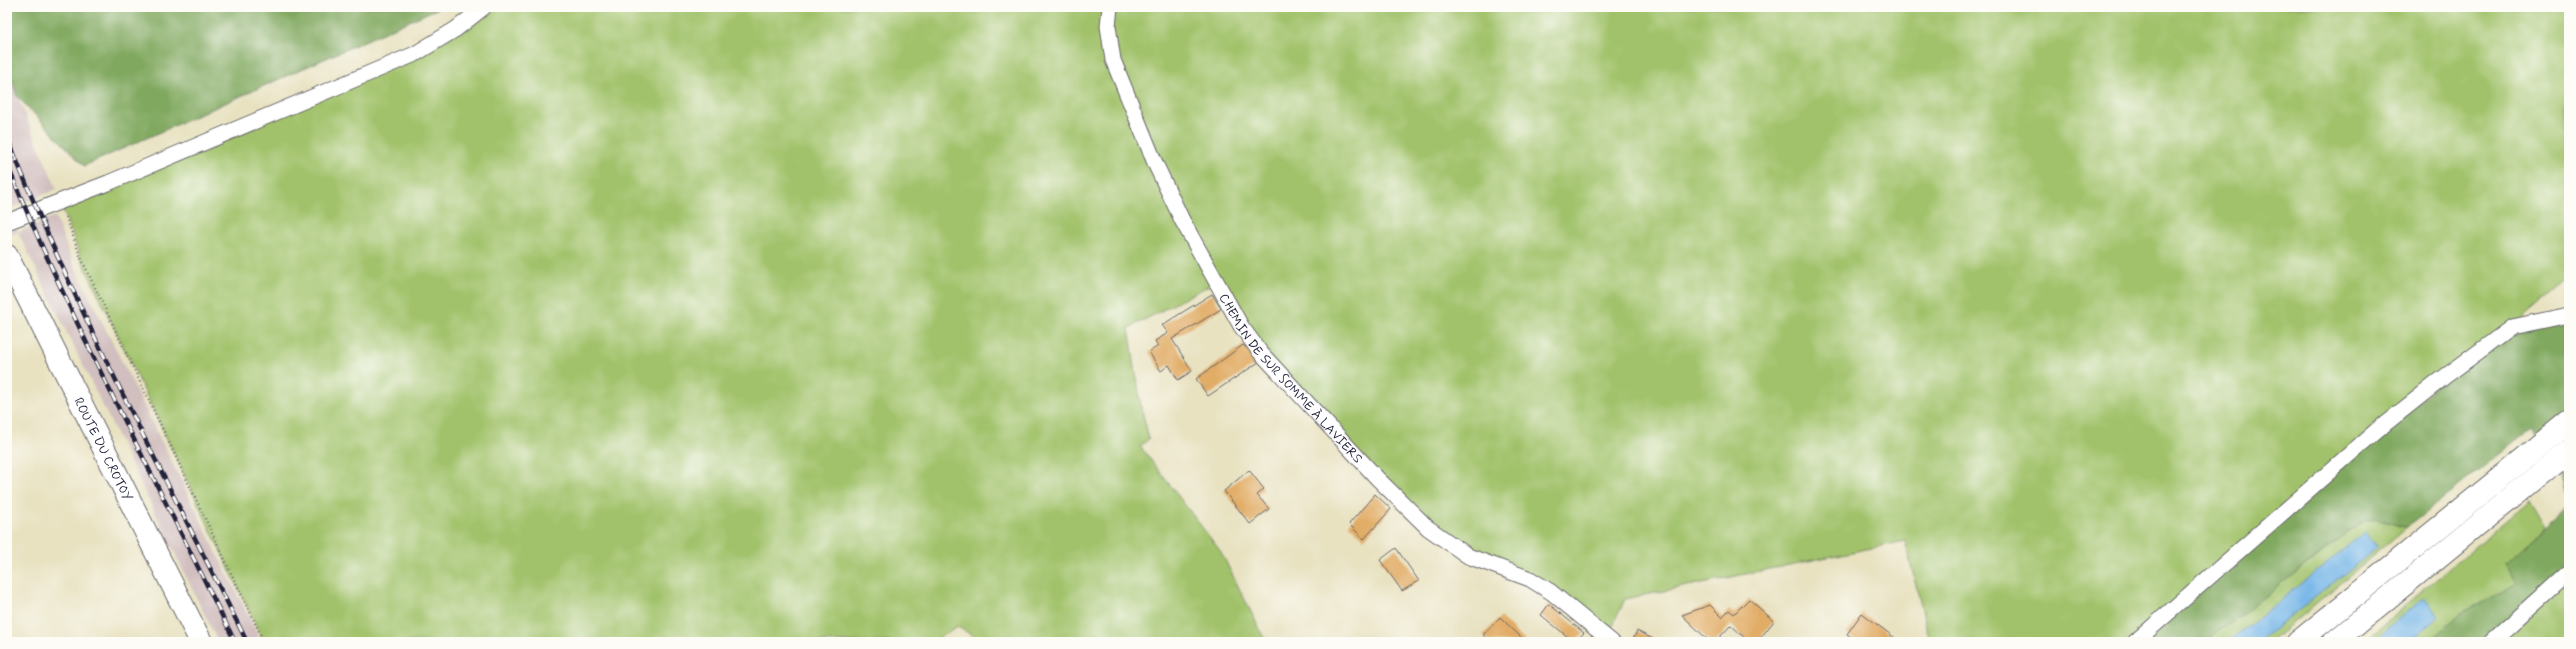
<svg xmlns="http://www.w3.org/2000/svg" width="2576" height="649" font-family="Mynerve,sans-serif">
<rect width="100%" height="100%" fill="#fdfcf7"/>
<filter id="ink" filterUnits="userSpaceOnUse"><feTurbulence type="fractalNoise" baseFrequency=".025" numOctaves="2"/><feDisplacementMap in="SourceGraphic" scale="8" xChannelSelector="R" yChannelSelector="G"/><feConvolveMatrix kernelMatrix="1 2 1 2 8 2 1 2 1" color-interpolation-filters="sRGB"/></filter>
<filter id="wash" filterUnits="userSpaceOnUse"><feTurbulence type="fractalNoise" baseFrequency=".012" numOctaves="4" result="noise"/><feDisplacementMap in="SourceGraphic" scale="16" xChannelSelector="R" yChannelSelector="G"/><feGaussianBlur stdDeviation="0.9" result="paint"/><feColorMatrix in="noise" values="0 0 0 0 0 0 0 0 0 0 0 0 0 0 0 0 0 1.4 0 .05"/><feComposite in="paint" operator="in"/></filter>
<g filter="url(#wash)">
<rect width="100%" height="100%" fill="#e8e2c1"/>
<path fill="#d1bfbf" d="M7,62l10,34 40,93 -46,19 7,24 37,-16 17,45 189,381h-43l-200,-410 -11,4z"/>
<g fill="#a1c26b" stroke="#627253">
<path d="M484,7h2085v272l-434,363h-205l-25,-101 -280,58 -18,39 -56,-46 -99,-46 -167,-164 -68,-101 -88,47 12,78 8,33 -9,7 81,106 45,90h-282l-26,-15 -27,15h-667l-183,-384 -21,-56 322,-134z"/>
<path d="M2530,500l16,27 -41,37 12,20 -58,32 -30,26h-67z"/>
<path d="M2377,518l30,9 -137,115h-65l158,-121z"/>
<path d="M2569,572v70h-78z"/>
</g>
<g fill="#80a85f" stroke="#51654d">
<path d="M7,7h434l-357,159 -67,-70 -10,-34z"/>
<path d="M2569,315v177l-4,-17 -31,-48 -127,100 -30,-9 -14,3 -158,121h-70l149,-132 228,-183z"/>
<path d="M2569,507v65l-78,70h-62l30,-26 57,-32 -11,-20z"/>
</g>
<g fill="#72b4e7" stroke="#4a6b91">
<path d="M2365,532l13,15 -119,95h-31z"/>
<path d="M2423,598l16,18 -30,26h-38z"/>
</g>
<g id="blocks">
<g fill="#e1ac65">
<path d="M1212,294l9,15 -49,30 20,32 -14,9 -9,-15 -8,6 -12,-19 9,-6 -3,-5 13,-8 -6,-8z"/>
<path d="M1243,345l19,15 -54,36 -12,-17z"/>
<path d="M1249,470l15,19 -7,6 12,14 -19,15 -26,-33z"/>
<path d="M1375,494l16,15 -27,30 -15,-15z"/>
<path d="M1396,548l23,33 -17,10 -22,-31z"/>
<path d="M1749,599l25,22 -17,21h-8l-18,-17 -16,17h-5l-28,-27 28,-10 12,12 7,-7 5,4z"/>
<path d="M1549,604l35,29 -10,9 -33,-27z"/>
<path d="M1862,613l33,25 -3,4h-34l-11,-8z"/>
<path d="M1500,617l26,25h-36l-7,-7z"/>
<path d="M1637,631l22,11h-27z"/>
</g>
</g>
</g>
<g filter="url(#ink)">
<use href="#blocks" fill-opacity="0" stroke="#67656a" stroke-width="1"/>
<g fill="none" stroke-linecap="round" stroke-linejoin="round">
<g stroke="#67656a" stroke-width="17">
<g id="minor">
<path id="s1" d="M1110,7l-2,19 5,34 42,103 27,57 59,106 19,26 118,127 50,49 40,28 62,23 21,13 61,50"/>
<path d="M7,222l101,-39 307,-129 41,-25 28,-22"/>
<path d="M2135,642l241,-211 67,-53 69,-51 57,-12"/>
<path d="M2491,642l78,-70"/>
</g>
</g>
<g stroke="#67656a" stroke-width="24">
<g id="primary">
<path id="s2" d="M7,256l194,386"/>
</g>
</g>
<g stroke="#67656a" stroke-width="24">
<g id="motorway">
<path d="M2298,642l271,-220"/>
<path d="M2334,642l235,-192"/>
</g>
</g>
<path stroke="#67656a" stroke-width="2.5" stroke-dasharray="1 3" stroke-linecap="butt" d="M66,217l15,41 183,384"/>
<use href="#minor" stroke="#fff" stroke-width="15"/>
<use href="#primary" stroke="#fff" stroke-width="22"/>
<use href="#motorway" stroke="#fff" stroke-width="22"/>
<g stroke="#22223b" stroke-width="4.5">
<g id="rail">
<path d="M7,136c67,173 158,340 240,506"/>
<path d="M7,164c66,163 151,320 228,478"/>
</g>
</g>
<use href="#rail" stroke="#fdfcf7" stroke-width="3" stroke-dasharray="9" stroke-linecap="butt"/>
</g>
</g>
<g text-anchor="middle" stroke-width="3" stroke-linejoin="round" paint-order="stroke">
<g font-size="13" fill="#22223b" stroke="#fdfcf7">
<text dy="5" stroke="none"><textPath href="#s1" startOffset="421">CHEMIN DE SUR SOMME À LAVIERS</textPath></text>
<text dy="5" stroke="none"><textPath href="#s2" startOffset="216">ROUTE DU CROTOY</textPath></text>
</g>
</g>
<rect width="2576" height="649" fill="none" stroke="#fdfcf7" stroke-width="24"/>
</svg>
